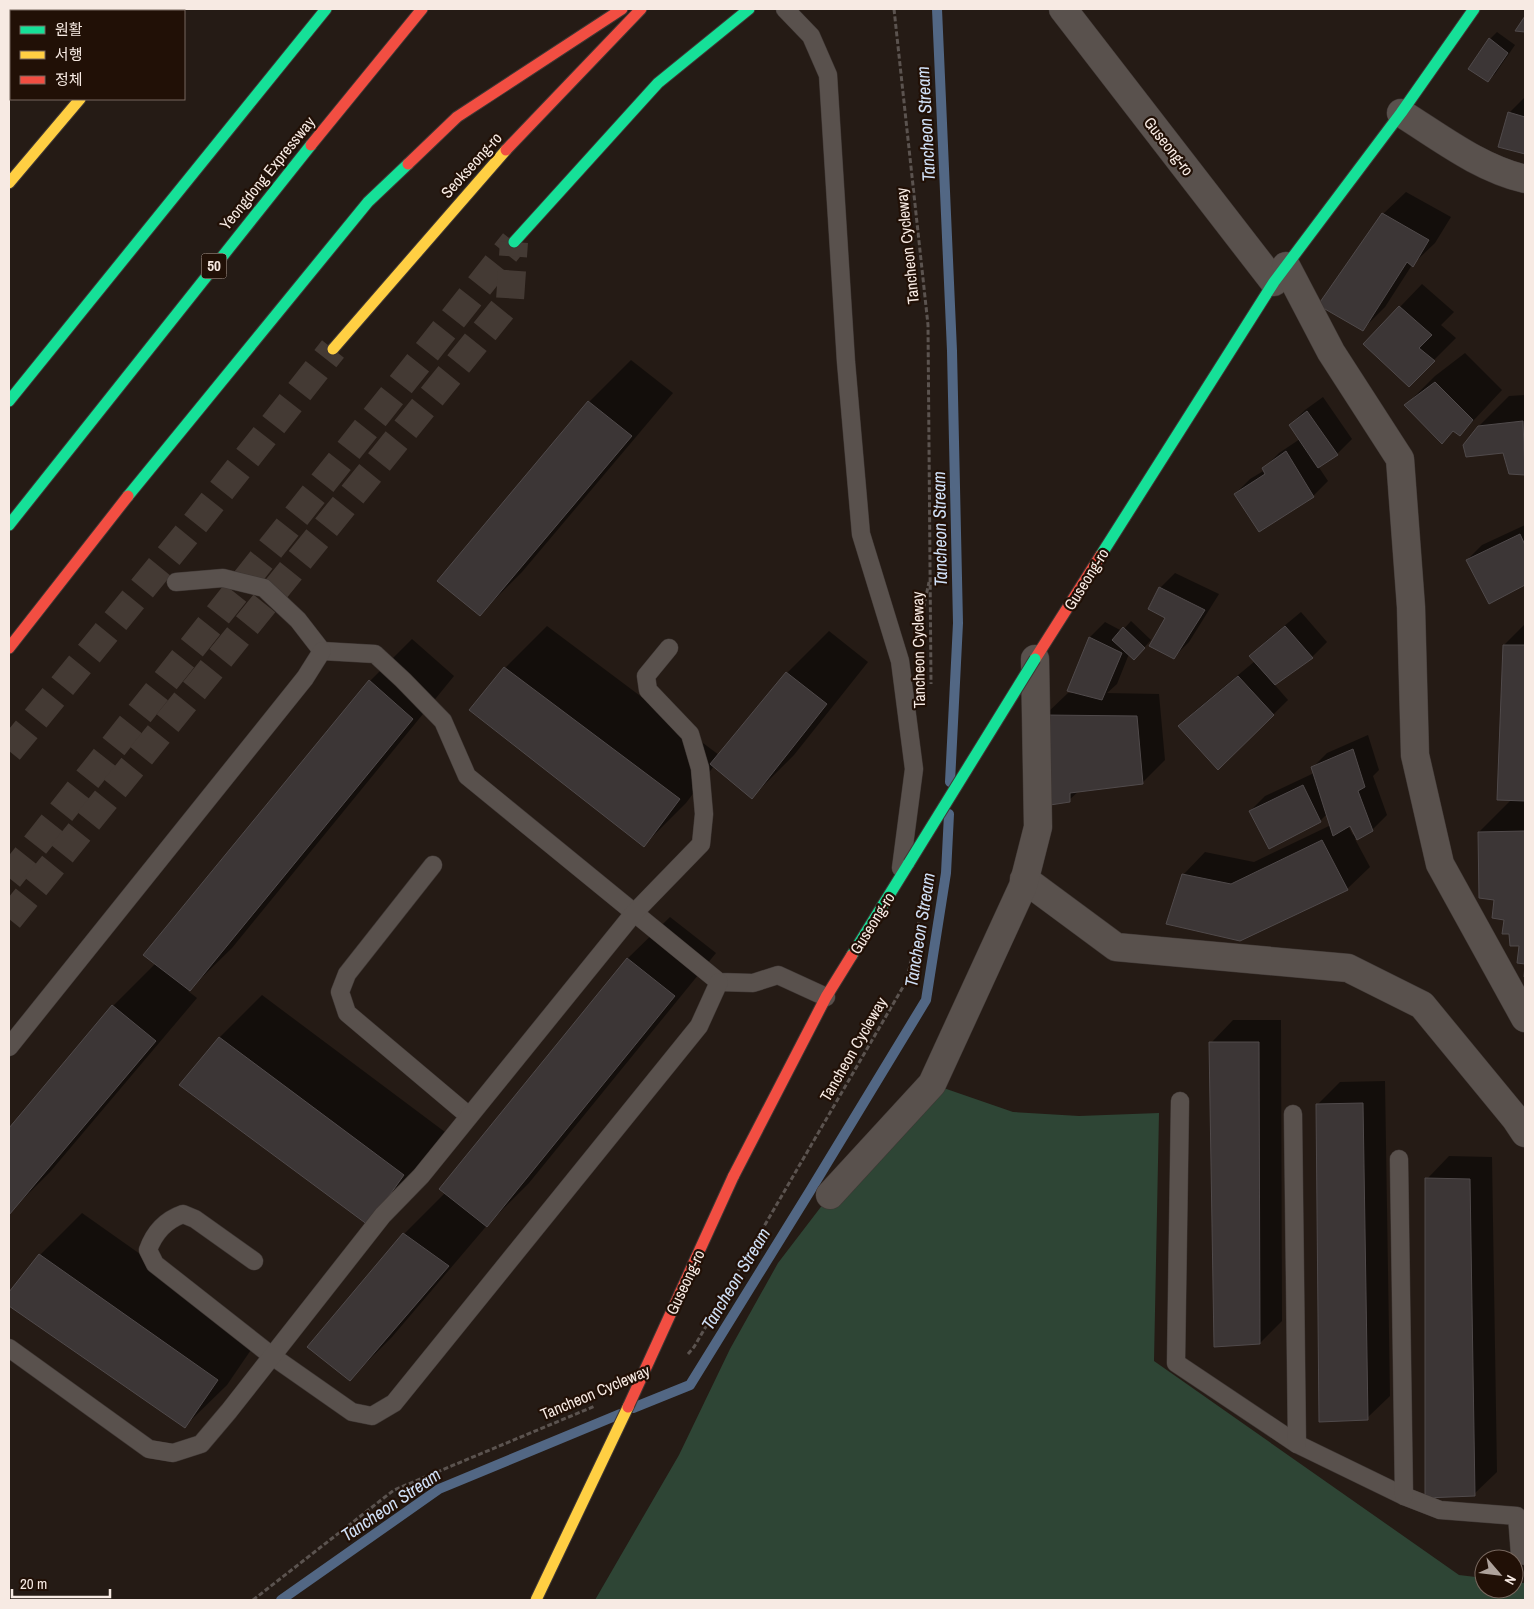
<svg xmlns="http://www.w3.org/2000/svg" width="1534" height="1609" font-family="'Archivo Narrow','Noto Sans KR',sans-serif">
<rect width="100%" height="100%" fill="#251b15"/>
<path fill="#2e4535" d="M932,1084l81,28 66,4 80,-3 -5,248 305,214 25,3v11h30v-7l11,1v17h-930l84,-145 51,-106 48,-86 52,-68z"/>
<g fill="#0007" fill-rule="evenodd">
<path d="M1497,32l18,13 -20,29 -8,7 3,-42z"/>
<path d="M1524,98h1v55l-26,-7 10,-33z"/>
<path d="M1406,192l45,25 -16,26 -23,22 -27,42 -23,23 21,-116z"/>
<path d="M1422,284l32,28 -13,13 15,13 -47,47 -9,-78z"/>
<path d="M1465,353l37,37 -42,45 -6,-5 -12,12 -36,-37 29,-29z"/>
<path d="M631,360l42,33 -151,179 -42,42 109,-212z"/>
<path d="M1525,395v79l-15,-1 -6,-22 -25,-25 30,-30z"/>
<path d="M1323,397l29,42 -15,15 -19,12 10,15 -15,15 -78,-2 15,-15 15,-9 -1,-2 15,-15 21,-14 -10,-14 15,-15z"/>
<path d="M1525,525v59l-36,18 -22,-42 15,-15z"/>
<path d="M1175,573l44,21 -30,48 -15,15 -14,-69z"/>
<path d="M1301,612l26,30 -15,15 -38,27 14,16 -70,69 -38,-43 15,-15 60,-50 -4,-5 15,-15z"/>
<path d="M1131,621l20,19 -10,11 -12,3 -12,30 -10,9 52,1 6,66 -23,23 -63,8 -10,9 -24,-85 23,-22h8l-7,-3 21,-53 15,-15 17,9z"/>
<path d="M1525,624v339l-7,-1 2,-18 -10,-11 -15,-34 -16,-67 33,-33 -8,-154z"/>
<path d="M547,626l172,129 68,-82 42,-42 39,31 -74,93 -42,42 -38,-31 -28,37 -42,42 -174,-136 35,-41z"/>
<path d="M412,639l42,37 -222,272 -44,43 9,7 -147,174 -41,41v-83l104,-124 43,-43 214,-282z"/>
<path d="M1368,735l11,35 -6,6 14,39 -15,15 -17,9 15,28 -23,22 -107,51 -57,-65 22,-23 49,10 77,-37 -4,-11 -7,7 -70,-10 15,-15 49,-23 -2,-5 15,-15zM1350,824l5,10 -2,1 -5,-9z"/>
<path d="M670,917l46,36 -187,230 -40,40 -97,114 -42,42 54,-145 41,-41 -4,-4 187,-231z"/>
<path d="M262,995l183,137 -36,49 -41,42 -187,-138 39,-48z"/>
<path d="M1233,1020h48l1,301 -22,22 -49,-300z"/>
<path d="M1385,1081l5,315 -23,22 -50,-313 23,-23z"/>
<path d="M1449,1156l43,1 5,315 -23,22 -47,-315z"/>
<path d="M82,1213l177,125 -32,47 -42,41 -176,-121v-11l31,-39z"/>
</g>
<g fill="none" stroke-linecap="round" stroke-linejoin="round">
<g stroke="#526784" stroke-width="10">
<path d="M937,9l15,342 6,272 -8,159"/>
<path d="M633,1408l57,-23 120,-194 116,-191 20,-127 3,-59"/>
<path d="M281,1600l158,-111 181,-75"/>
</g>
</g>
<g fill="#3c3636" stroke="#504a4b">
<path d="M1525,16v16l-10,-1z"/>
<path d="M1489,38l19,15 -20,29 -20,-13z"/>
<path d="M1508,112l17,5v37l-27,-7z"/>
<path d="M1382,213l47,27 -16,27 -6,-5 -44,69 -45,-26z"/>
<path d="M1399,306l33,29 -13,13 16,13 -26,26 -46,-43z"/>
<path d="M1435,382l38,38 -13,16 -7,-5 -11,13 -38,-39z"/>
<path d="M588,401l44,35 -152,180 -43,-35z"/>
<path d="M1307,411l31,44 -20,13 -29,-43z"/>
<path d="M1523,421l2,54 -16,-1 -6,-21 -37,4 -3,-12 15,-19z"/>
<path d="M1286,451l28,46 -55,35 -25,-38 31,-20 -3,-6z"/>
<path d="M1520,534l5,11v40l-36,19 -23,-44z"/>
<path d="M1159,587l46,23 -31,49 -25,-13 16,-28 -17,-9z"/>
<path d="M1285,626l28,32 -38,27 -26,-29z"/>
<path d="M1123,627l22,21 -11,12 -22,-20z"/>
<path d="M1089,637l33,16 -20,47 -35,-9z"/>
<path d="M1503,645h22v156l-28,-1z"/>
<path d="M504,667l176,132 -36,48 -175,-137z"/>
<path d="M786,672l41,32 -75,95 -42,-35z"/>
<path d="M1238,676l36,39 -56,55 -40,-44z"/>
<path d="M369,680l44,39 -223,272 -47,-36z"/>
<path d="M1044,715l93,1 6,68 -73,9v9l-20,3z"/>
<path d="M1353,749l12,38 -7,4 15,40 -16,9 -7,-14 -17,10 -22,-69z"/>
<path d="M1303,785l18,37 -52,27 -20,-38z"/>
<path d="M1525,831v146h-1l1,-13 -8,-1 2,-17h-9l-1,-12h-7l2,-14 -12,-2 2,-18 -15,-2 -1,-66z"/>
<path d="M1322,840l26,50 -108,51 -74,-17 16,-50 49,10z"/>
<path d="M627,958l48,38 -188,231 -48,-38z"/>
<path d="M112,1005l44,36 -147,174v-87z"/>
<path d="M219,1037l185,138 -36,50 -189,-140z"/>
<path d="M1209,1042h50l1,302 -46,3z"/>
<path d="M1363,1103l5,317 -49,2 -3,-318z"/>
<path d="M1425,1178l45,1 5,317 -50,2z"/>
<path d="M403,1233l46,33 -99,115 -43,-34z"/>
<path d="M39,1254l179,126 -33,48 -176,-122v-14z"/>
</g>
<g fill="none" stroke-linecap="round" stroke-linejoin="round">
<g stroke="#443a34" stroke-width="28" stroke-dasharray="28 14" stroke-linecap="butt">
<path d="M9,751l181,-221 143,-181"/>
<path d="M9,878l505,-636"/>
<path d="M9,919l501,-619 4,-58"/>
</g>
<g stroke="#3f3734" stroke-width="19">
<g id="lane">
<path d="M785,9l26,27 17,39 18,287 15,172 39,127 14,108 -13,99"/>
<path d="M176,582l47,-4 41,10 34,32 24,31 53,3 28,26 40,41 24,55 252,206 34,1 25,-8 48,22"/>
<path d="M433,865l-86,109 -7,18 7,21 122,103"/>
<path d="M9,1047l296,-369 17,-27"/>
<path d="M1180,1101l-4,262 121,81 107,52 36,14 77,6 3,39 5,1"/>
<path d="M1293,1114l4,330"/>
<path d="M1399,1159l5,337"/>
<path d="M254,1261l-59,-42 -12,-5c-17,6 -29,19 -35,36l7,14 117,92 80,56 20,4 22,-13 305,-377 20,-44"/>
<path d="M9,1348l140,101 24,4 28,-9 28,-33 154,-196 38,-39 213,-263 67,-69 3,-30 -4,-46 -10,-34 -42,-44 -2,-14 23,-28"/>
</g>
</g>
<g stroke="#3f3734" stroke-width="29">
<g id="street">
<path d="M1063,9l211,273"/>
<path d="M1401,113c40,25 78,55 124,66"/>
<path d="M1286,266l45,86 69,107 11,148 4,148 25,109 85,154"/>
<path d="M1024,879l92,68 232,21 74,37 93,113 10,15"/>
<path d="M830,1195l102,-111 91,-198 15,-59 -3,-168"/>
</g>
</g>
<g stroke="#3f3734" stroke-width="13">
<g id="fast">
<path d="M153,11l2,-2"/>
<path d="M514,242l144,-159 91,-74"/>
<path d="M9,401l317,-392"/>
<path d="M128,496l240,-294 40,-38"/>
<path d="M9,525l302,-380"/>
<path d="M1101,555l173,-273 127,-169 73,-104"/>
<path d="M852,955l57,-92"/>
</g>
</g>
<g stroke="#3f3734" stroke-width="13">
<g id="slow">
<path d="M9,183l71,-84"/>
<path d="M333,349l173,-199"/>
</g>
</g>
<g stroke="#3f3734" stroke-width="13">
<g id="jam">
<path d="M311,145l111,-136"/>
<path d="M506,150l135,-141"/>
<path d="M408,164l49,-47 165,-108"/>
<path d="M9,648l119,-152"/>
<path d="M1035,659l66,-104"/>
<path d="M733,1177l93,-180 26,-42"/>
</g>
</g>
<g stroke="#5b534f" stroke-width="3" stroke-dasharray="5 2.5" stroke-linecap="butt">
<path d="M894,9l34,316 3,359"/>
<path d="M919,630l10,-48"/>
<path d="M688,1354l6,-7 213,-367 16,-79"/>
<path d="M253,1600l141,-110 201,-84"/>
</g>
<use href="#lane" stroke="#59514d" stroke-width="18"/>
<use href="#street" stroke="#59514d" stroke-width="28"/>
<use href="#fast" stroke="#16e098" stroke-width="11"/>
<use href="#slow" stroke="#ffcf43" stroke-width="11"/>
<use href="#jam" stroke="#f24e42" stroke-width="11"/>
<g stroke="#3f3734" stroke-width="13" stroke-linecap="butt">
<path id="fast-bridge" d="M909,863l126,-204"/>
</g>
<g stroke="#3f3734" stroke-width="13" stroke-linecap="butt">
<path id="slow-bridge" d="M536,1600l92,-193"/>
</g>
<g stroke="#3f3734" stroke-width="13" stroke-linecap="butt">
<path id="jam-bridge" d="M628,1407l105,-230"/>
</g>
<use href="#fast-bridge" stroke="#16e098" stroke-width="11"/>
<use href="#slow-bridge" stroke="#ffcf43" stroke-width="11"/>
<use href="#jam-bridge" stroke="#f24e42" stroke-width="11"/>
</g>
<g text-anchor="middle" stroke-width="4.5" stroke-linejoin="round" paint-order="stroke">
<rect fill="#211006" stroke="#b7a9a1" stroke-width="1" x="201.5" y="253.5" width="25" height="25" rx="4"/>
<g font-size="15" font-weight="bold" fill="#f7eae3">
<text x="214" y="271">50</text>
</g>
<g font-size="16" fill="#f7eae3" stroke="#211006">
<text transform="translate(1169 146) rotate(52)" y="6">Guseong-ro</text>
<text transform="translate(471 165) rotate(-48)" y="6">Seokseong-ro</text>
<text transform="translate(267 173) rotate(-51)" y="6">Yeongdong Expressway</text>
<text transform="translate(907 246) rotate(-96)" y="6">Tancheon Cycleway</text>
<text transform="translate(1086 579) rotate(-58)" y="6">Guseong-ro</text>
<text transform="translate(918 650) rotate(-91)" y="6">Tancheon Cycleway</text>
<text transform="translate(872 923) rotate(-58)" y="6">Guseong-ro</text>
<text transform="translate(853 1049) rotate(-60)" y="6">Tancheon Cycleway</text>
<text transform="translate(685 1282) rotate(-65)" y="6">Guseong-ro</text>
<text transform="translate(595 1392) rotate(-23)" y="6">Tancheon Cycleway</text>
</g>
<g font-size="18" font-style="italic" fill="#d0e0f7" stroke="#211006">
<text transform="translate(926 124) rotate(-93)" y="6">Tancheon Stream</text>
<text transform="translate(940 529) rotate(-91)" y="6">Tancheon Stream</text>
<text transform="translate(920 930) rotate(-81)" y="6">Tancheon Stream</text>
<text transform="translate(736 1279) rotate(-59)" y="6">Tancheon Stream</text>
<text transform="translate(391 1505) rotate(-34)" y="6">Tancheon Stream</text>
</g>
</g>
<rect width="1534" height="1609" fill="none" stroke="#f7eae3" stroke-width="20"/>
<rect x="10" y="10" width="175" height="90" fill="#211006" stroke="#77675e"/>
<rect x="20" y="26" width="25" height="8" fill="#16e098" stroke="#77675e"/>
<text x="55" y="35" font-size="15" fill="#f7eae3">원활</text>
<rect x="20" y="51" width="25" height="8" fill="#ffcf43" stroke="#77675e"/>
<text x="55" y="60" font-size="15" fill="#f7eae3">서행</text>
<rect x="20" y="76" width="25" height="8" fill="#f24e42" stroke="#77675e"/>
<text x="55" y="85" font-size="15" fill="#f7eae3">정체</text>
<g transform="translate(1499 1574) rotate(118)"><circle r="24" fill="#211006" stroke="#77675e"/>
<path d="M0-4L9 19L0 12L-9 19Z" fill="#aea29b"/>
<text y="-8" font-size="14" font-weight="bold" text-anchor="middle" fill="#f7eae3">N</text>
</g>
<path d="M12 1589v8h98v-8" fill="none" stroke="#f7eae3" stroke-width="2.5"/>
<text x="20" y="1589" font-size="15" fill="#f7eae3" stroke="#211006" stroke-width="4" paint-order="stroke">20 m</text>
</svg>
